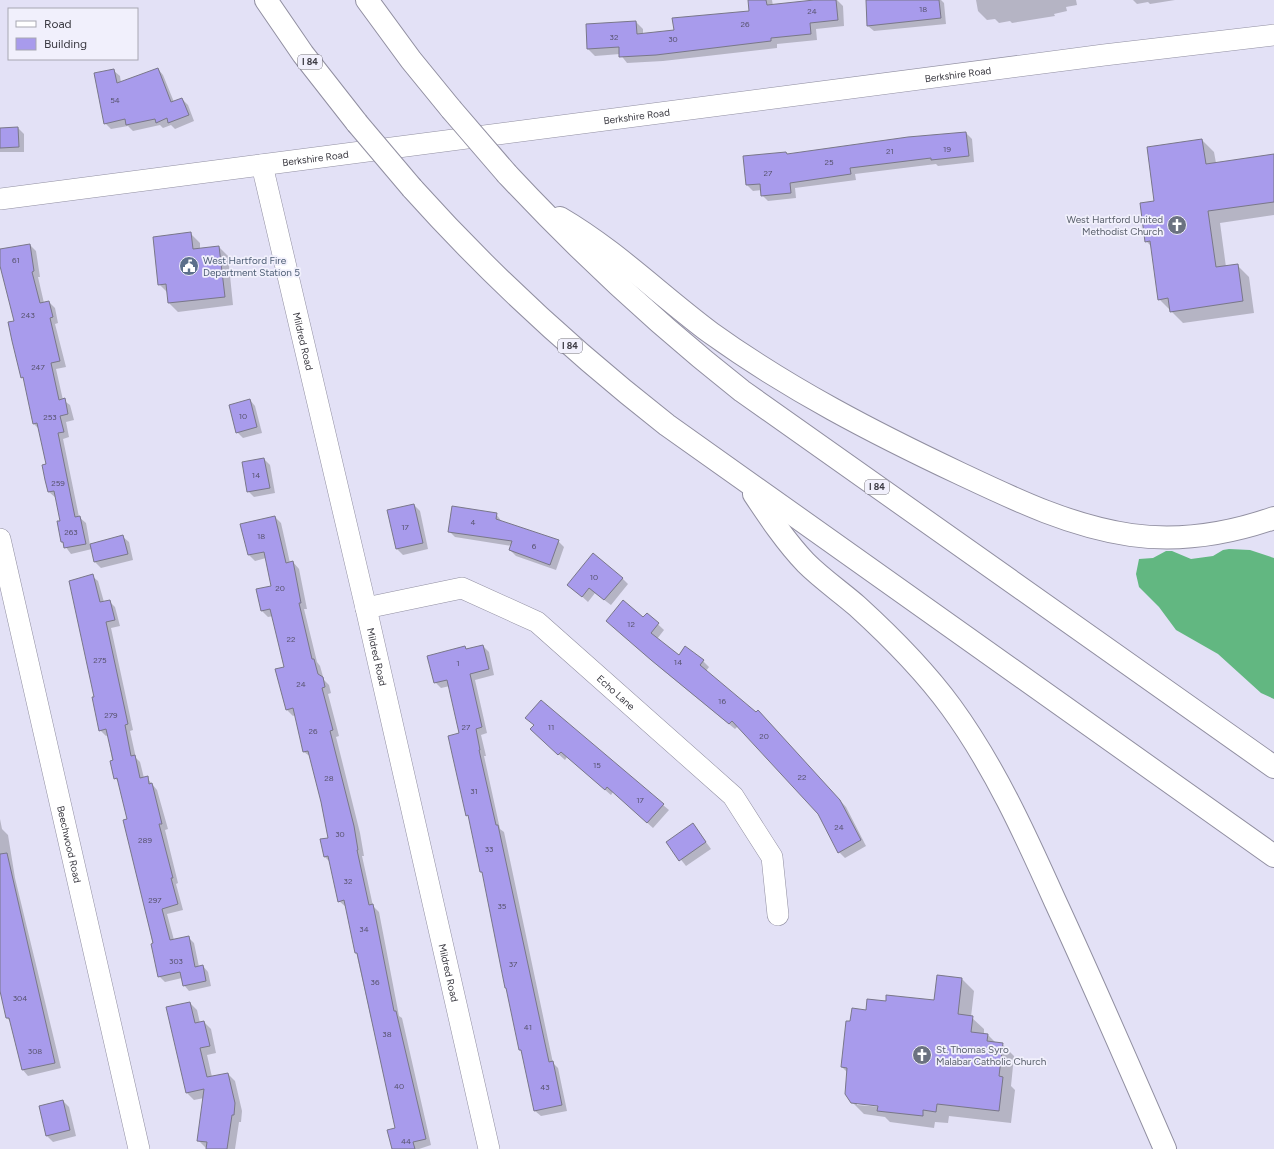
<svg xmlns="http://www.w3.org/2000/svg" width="1274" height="1149" font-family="Figtree,sans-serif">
<rect width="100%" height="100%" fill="#e3e1f6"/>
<path fill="#62b781" d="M1229,549l21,1 24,8v141l-13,-6 -43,-39 -42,-24 -17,-23 -20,-20 -3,-13 3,-15 14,-1 13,-7h6l19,8 22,-3 10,-6z"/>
<g fill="#0003" fill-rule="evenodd">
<path d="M749,0h23l1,6 64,-6 6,6 1,20 -28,3 1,11 -40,4v4l-114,13 -36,2 -7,-9 -25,2 -7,-7 48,-27 7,7v6l32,-4 75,-20z"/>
<path d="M867,0h74l3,3 2,21 -72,7 -6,-5z"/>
<path d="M976,0h100l1,5 -11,2 1,4 -13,3 1,2 -43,7 -2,-2 -11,2 -4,-4 -8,1 -9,-9z"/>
<path d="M1133,0h42l-25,4 -2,-2 -11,2z"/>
<path d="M158,69l5,6 11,27 8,-3 6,6 6,16 -19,8 -4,-4 -8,3 -3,-3 -27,6 -5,-5 -17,3 -6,-6 9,-52 6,5 1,7z"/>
<path d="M18,128l6,6v18h-24v-23z"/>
<path d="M966,133l6,6 2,23 -36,4 -2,-2 -81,10 1,6 -61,8 1,10 -28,3 -6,-6v-5l-9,1 -6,-6 39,-32 2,2z"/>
<path d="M1202,140l12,12 2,11 58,-8v60l-54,8 6,44 11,-2 12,12 5,36 -71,10 -24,-24 -7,-52 -6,-6 9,-39z"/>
<path d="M191,234l9,9v6l19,-2 9,9 5,49 -55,7 -9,-9 -1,-10 -9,-9z"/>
<path d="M30,245l6,6 4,26h-2l6,26 5,-1 6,6 3,15 -3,1 11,43 -10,2 7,31 7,5 4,15 -8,2 3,15 -6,2 16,78 7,6 4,22 33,-8 6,5 4,18 -32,8 -6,-6 -3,-13 -21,5 -9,-12 -1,-21 -5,-23 -7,-6 -6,-27h4l-8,-36 -5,-5 -10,-44 -2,-3 -7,-55 -15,-62v-10z"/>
<path d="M250,400l5,6 7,27 -19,5 -6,-6z"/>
<path d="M264,459l6,6 5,28 -21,4 -6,-6z"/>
<path d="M414,505l6,6 8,38 -25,6 -6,-6z"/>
<path d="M496,514l6,8 56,19 6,6 -8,23 -40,-14 -6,-6 2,-4 -57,-9 -6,-6z"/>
<path d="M275,517l6,6 9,40 3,-1 6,7 8,40h-3l13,53 3,4 4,14 5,5 2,8 -3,1 11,42 -3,1 24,96 4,23h-2l11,50 6,6 20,104 3,2 29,127 -12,4h-26l3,-20 -50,-222 -7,-6 -9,-39 -6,-6 5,-18 -18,-81 -7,-5 -9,-37 -2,1 -6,-6 -11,-40 9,-2 -12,-52 -5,1 -6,-6 -5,-21 15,-3 -6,-29 -11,3 -6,-6z"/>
<path d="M92,576l6,5 6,21 5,-1 6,6 5,19 -9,2 22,102 -3,1 6,27 4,4 4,16h3l10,12 11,39 -3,1 13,53 -2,1 7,26 -16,4 7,26 14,-3 6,6 5,24 4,-1 5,6 3,14 -22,5 -5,-6 -2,-7 -17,4 -6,-6 -31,-157 -9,-37 -4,-4 -7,-43 -2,1 -6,-6 -4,-33z"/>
<path d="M622,578l6,6 -17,21 -16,-12 -7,9 -13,-12z"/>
<path d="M647,614l17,16 -7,9 22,17 24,5 6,6 -3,4 50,43 8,3 82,90 20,39 -21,12 -6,-6 -20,-38 -81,-88 -3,3 -77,-63 -45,-40 31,-7z"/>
<path d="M483,646l6,6 5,23 -19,5 12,53 -6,2 5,21h-2l16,73 4,3 49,231 5,5 9,43 -26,5 -6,-5 -12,-58 -3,-3 -37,-176 -2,-2 -11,-53 -3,-4 -7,-81 -10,-48 -9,2 -6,-6 30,-35 2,3z"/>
<path d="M535,725l128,80 6,5 -16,18 -40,-36 -2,3 -44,-38 -2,3 -28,-25z"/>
<path d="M0,819l2,10 6,6 7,43 46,190 -33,8 -5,-6 -12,-48 -4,-4 -7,-31z"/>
<path d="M693,824l18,25 -25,17 -19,-24z"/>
<path d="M962,979l12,12 -3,26 13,12v6h4l8,8 6,1 12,12 -3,30 4,4 -4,33 -62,-7 -1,7 -13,-1 -1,6 -44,-6 -5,-5 -21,-3 -12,-12 -4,-29 -6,-6 9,-45 16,-11 20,-9 48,-1zM857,1103l26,2 -1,2 -25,-2z"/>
<path d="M190,1003l7,7 3,13 4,-1 7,7 5,24 -9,2 5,22 16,-3 7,7 7,30 -1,11h-2l-4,27h-28l-9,-9 6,-42 -10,2 -7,-7z"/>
<path d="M63,1101l6,6 7,29 -23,6 -6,-6z"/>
</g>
<g fill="#a89bec" stroke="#797789">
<path d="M748,0h18l1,5 47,-5h22l2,20 -28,3 1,11 -40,4v3l-115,14 -37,2v-10l-32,2 -1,-25 50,-3 1,13 37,-4 -2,-12 77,-7z"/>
<path d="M866,0h73l2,18 -74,8z"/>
<path d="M158,68l13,34 11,-4 7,17 -21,8 -1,-5 -11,5 -1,-4 -29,6 -1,-6 -21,5 -10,-51 20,-4 3,14z"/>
<path d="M18,127l1,20 -19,1v-20z"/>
<path d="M966,132l3,24 -38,4v-2l-81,10 1,6 -61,9 1,10 -30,3 -1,-12 -14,1 -3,-29 43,-4 1,2 121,-17z"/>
<path d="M1202,139l4,25 68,-10v48l-66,9 8,56 22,-3 5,37 -73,11 -2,-14 -10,2 -8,-59 -5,1 -5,-39 14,-2 -7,-54z"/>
<path d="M191,232l2,17 26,-3 6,51 -57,6 -2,-19 -8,1 -5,-48z"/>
<path d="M30,244l4,27 -2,1 8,31 9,-2 4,16 -3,1 10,43 -9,2 8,37 6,-2 3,16 -8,2 4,16 -6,1 17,84 5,-1 6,28 -22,4 -1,-6h-2l-4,-21h3l-6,-30 -6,1 -3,-12 -3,-15 4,-1 -9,-41 -4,1 -10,-47 -2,1 -9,-37 -4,-19 6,-1 -14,-55v-17z"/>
<path d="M250,399l7,28 -21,6 -7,-28z"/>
<path d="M264,458l6,30 -23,4 -5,-30z"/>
<path d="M414,504l9,39 -27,6 -9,-39z"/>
<path d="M452,506l45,7 -1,6 63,21 -9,25 -41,-15 3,-9 -64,-9z"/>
<path d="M275,516l11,47 7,-2 8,42h-2l13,56h2l4,15 5,3 2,10 -3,1 11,42 -3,1 24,95 4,24h-1l12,55 4,-1 21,107h2l30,128 -13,3 2,7h-23l-5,-19 8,-2 -38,-175h-2l-11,-53 -6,2 -10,-46 -4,1 -4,-18 8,-1 -7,-36 -13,-51 -5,1 -10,-44 -7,2 -11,-41 9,-2 -14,-58 -9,2 -5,-22 15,-3 -7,-34 -16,3 -8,-31z"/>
<path d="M123,535l5,19 -34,8 -4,-18z"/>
<path d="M593,553l30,25 -19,22 -15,-12 -7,9 -15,-12z"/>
<path d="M93,574l7,28 10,-2 5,20 -9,2 22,102 -3,1 6,31 4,-1 5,23 8,-2 1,8 3,-1 10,41h-3l14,54h-2l7,26 -16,5 8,31 19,-4 6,31 8,-2 3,16 -23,5 -3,-14 -22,5 -7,-33 2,-1 -30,-123 4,-1 -10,-41 -3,1 -4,-18 3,-1 -7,-31 -7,2 -7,-34h2l-25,-116z"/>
<path d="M623,600l20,17 4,-4 12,10 -8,10 28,22 6,-9 19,14 -4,5 56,47 2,-2 82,90 21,40 -23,13 -20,-39 -86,-93 -3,3 -78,-64 -45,-39z"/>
<path d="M483,645l6,24 -19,5 12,53 -6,2 4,21h-1l17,75h2l51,237 4,-1 9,44 -28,6 -13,-61h-2l-13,-62h-1l-23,-116h-2l-12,-57 -2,1 -18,-80 11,-3 -12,-53 -13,3 -7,-27 38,-10 1,3z"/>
<path d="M541,700l123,104 -17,19 -40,-36 -2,3 -44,-38 -3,3 -28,-26 4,-4 -9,-7z"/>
<path d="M693,823l13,19 -27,19 -13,-19z"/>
<path d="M7,853l48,210 -33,7 -13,-52h-3l-6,-27v-137z"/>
<path d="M937,975l25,3 -4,36 15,2 -2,16 17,2 -1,7 16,2 -4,33 4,1 -4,34 -62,-7 -1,8 -13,-2v6l-46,-5 1,-5 -27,-3 -6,-9 2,-26 -6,-1 5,-46h4l2,-13 14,2 1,-11 19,2v-6l48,5z"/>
<path d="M190,1002l5,21 9,-2 6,25 -10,2 7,29 21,-4 7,30 -1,12h-2l-5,34h-21l1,-7 -10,-1 7,-52 -18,4 -20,-86z"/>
<path d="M63,1100l7,30 -24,6 -7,-30z"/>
</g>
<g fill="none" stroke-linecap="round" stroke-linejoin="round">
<g stroke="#918fa1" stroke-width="22">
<g id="minor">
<path id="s1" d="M262,165l104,443 123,541"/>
<path id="s2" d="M0,199l1104,-144 170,-20"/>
<path id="s3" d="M0,539l139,610"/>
<path id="s4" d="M366,608l96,-20 75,34 196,174 39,61 6,58"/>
</g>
</g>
<g stroke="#918fa1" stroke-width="24">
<g id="highway">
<path d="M266,0l37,54 54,69"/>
<path d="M367,0l44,60 40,49"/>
<path d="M507,174c73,78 151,151 235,217l532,376"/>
<path d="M412,188c78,87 163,165 255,237l607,431"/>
<path d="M560,218c55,32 100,77 151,115 78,56 163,100 250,141 55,26 109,52 170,61 49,7 97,-1 143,-17"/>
<path d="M754,494c16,24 32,48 52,69 16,16 35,29 51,43 34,31 67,64 94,101 43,59 74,127 104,194 38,82 74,165 110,248"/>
</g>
</g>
<use href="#minor" stroke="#fff" stroke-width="21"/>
<use href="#highway" stroke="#fff" stroke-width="22"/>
<g stroke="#918fa1" stroke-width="24" stroke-linecap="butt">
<g id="highway-bridge">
<path d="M451,109l56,65"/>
<path d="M357,123l55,65"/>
</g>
</g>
<use href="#highway-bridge" stroke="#fff" stroke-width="22"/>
</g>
<defs>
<g id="church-disc" transform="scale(1)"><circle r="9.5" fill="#6b7280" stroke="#f1f0fc"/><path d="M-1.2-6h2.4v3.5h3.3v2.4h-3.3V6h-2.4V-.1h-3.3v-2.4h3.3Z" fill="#fff"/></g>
<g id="civic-disc" transform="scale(1)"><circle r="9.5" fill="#5c6f8a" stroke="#f1f0fc"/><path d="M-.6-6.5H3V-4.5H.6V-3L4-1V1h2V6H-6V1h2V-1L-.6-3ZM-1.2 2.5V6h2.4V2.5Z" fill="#fff"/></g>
</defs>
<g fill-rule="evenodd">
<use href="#church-disc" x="1177" y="225"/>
<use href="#civic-disc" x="189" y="266"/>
<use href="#church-disc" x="922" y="1055"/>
</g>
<g text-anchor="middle" stroke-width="3.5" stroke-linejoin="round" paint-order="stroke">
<g font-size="8" fill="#56526c">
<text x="923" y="12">18</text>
<text x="812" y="14">24</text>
<text x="745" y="27">26</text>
<text x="614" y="40">32</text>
<text x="673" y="42">30</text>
<text x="115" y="103">54</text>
<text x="947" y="152">19</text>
<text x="890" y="154">21</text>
<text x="829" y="165">25</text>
<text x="768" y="176">27</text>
<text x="16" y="263">61</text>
<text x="28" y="318">243</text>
<text x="38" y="370">247</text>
<text x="243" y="419">10</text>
<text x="50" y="420">253</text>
<text x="256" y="478">14</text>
<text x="58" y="486">259</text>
<text x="473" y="525">4</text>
<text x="405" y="530">17</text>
<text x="71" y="535">263</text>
<text x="261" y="539">18</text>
<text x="534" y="549">6</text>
<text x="594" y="580">10</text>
<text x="280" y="591">20</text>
<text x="631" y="627">12</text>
<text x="291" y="642">22</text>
<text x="100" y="663">275</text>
<text x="678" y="665">14</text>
<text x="458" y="666">1</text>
<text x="301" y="687">24</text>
<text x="722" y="704">16</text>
<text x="111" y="718">279</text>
<text x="466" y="730">27</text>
<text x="551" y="730">11</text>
<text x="313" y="734">26</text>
<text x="764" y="739">20</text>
<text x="597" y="768">15</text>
<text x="802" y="780">22</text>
<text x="329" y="781">28</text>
<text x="474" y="794">31</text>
<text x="640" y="803">17</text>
<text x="839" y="830">24</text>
<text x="340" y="837">30</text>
<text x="145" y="843">289</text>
<text x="489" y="852">33</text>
<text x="348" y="884">32</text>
<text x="155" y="903">297</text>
<text x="502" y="909">35</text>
<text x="364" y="932">34</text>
<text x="176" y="964">303</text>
<text x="513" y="967">37</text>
<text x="375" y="985">36</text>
<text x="20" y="1001">304</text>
<text x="528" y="1030">41</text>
<text x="387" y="1037">38</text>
<text x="35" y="1054">308</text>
<text x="399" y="1089">40</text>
<text x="545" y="1090">43</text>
<text x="406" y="1144">44</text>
</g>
<g fill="#f1f0fc" stroke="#72717a" stroke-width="1">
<rect x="298" y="55" width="24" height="14" rx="3"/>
<rect x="558" y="339" width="24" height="14" rx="3"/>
<rect x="865" y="480" width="24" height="14" rx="3"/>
</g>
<g font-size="9" font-weight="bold" fill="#3b3a42">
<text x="310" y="65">I 84</text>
<text x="570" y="349">I 84</text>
<text x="877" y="490">I 84</text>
</g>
<g font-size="10" fill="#3b3a42" stroke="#f1f0fc">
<text dy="4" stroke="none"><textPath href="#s2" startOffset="966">Berkshire Road</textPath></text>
<text dy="4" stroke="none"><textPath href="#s2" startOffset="642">Berkshire Road</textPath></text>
<text dy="4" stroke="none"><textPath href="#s2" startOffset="318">Berkshire Road</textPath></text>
<text dy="4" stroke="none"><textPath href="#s1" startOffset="181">Mildred Road</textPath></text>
<text dy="4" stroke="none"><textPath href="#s1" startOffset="505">Mildred Road</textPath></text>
<text dy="4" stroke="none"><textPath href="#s4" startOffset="286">Echo Lane</textPath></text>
<text dy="4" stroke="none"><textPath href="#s3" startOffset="313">Beechwood Road</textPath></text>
<text dy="4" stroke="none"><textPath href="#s1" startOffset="829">Mildred Road</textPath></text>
</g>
<g font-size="10" fill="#5b616d" stroke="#f1f0fc" text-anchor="end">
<text x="1163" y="223">West Hartford United<tspan x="1163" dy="12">Methodist Church</tspan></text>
<text x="936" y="1053" text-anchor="start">St. Thomas Syro<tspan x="936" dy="12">Malabar Catholic Church</tspan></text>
</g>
<g font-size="10" fill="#4e5e75" stroke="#f1f0fc" text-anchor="start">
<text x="203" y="264">West Hartford Fire<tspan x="203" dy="12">Department Station 5</tspan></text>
</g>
</g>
<rect x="8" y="8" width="130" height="52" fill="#f1f0fc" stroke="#a8a7b2"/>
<rect x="16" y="21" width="20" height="6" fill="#ffffff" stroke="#a8a7b2"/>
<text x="44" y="28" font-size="12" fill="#3b3a42">Road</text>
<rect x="16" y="38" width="20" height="12" fill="#a89bec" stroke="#a8a7b2"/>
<text x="44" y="48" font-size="12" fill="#3b3a42">Building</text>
</svg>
